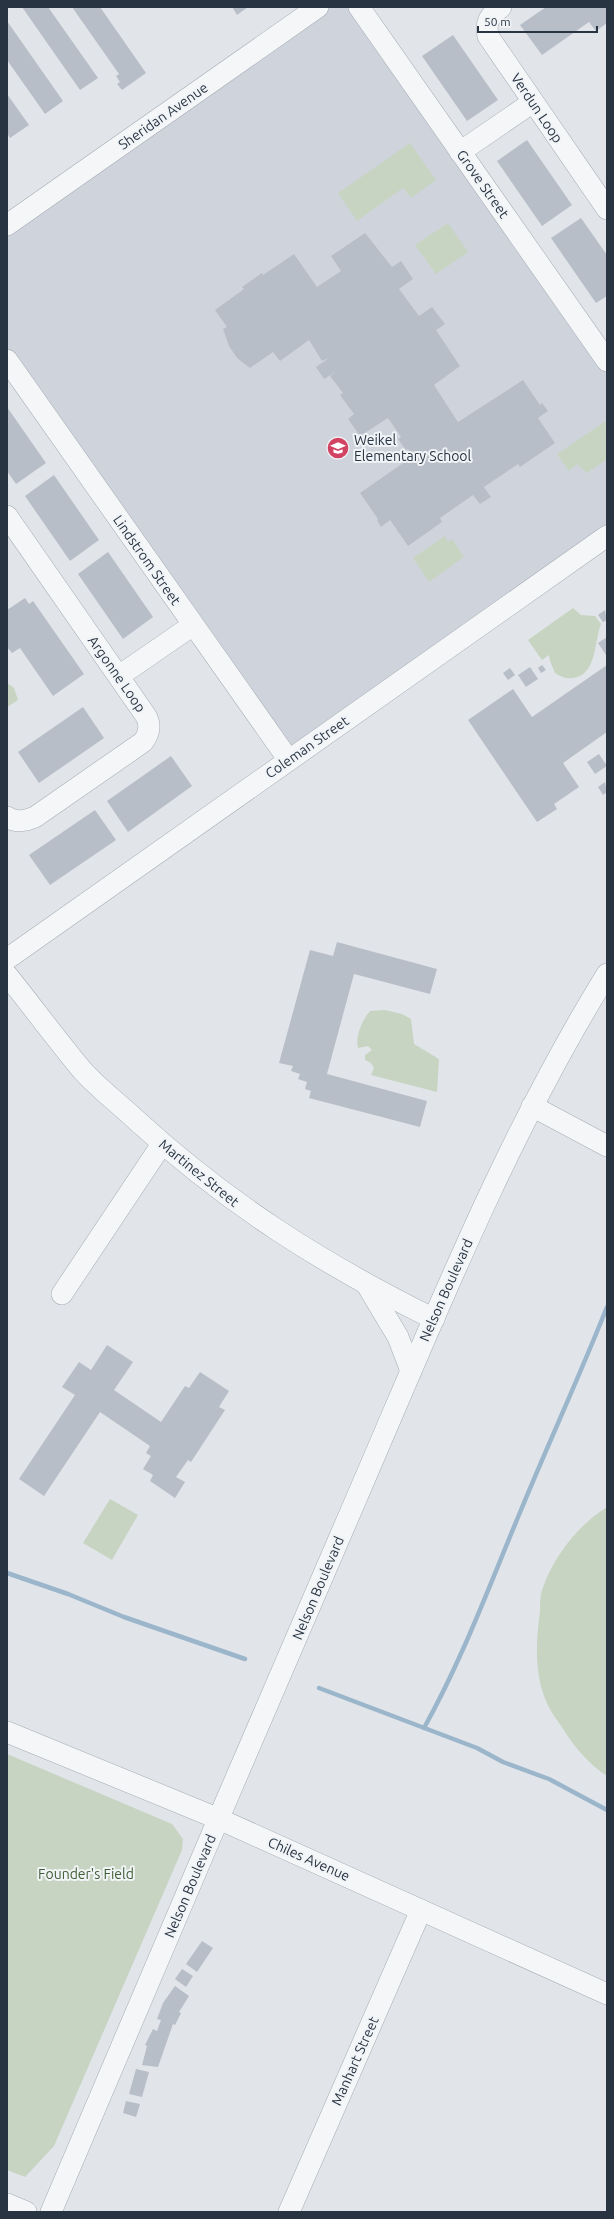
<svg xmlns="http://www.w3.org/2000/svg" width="614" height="2219" font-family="Ubuntu,sans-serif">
<rect width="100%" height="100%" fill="#e1e5ea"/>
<path fill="#cfd4dc" d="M318,7h41l248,354v175l-319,223 -281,-400v-134z"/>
<g fill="#c7d4c2">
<path d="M410,143l26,37 -25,18 -8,-10 -46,33 -19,-28z"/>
<path d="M448,223l20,29 -32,22 -21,-29z"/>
<path d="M606,421l1,38 -20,14 -10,-9 -8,7 -12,-17z"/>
<path d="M445,536l3,6 4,-3 12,18 -35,25 -16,-24z"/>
<path d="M573,608l8,7 14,1 6,8c-7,18 -4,51 -28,54 -7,1 -12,-1 -18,-5l-5,-12 -1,-6 -7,5 -14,-20z"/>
<path d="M7,683l7,5 4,12 -11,7z"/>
<path d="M385,1010l17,4 9,5 3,25 25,15 -2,33 -66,-17 3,-7 -3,-5 -6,-3v-5l7,-5 -4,-4 -10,2c-3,-11 4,-28 12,-37z"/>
<path d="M110,1499l28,16 -26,45 -29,-17z"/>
<path d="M607,1507v269c-17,-11 -31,-27 -42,-44 -6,-10 -15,-20 -19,-31 -12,-29 -10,-60 -6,-90 0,-7 0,-15 2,-21 11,-33 36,-65 65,-83z"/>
<path d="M7,1754l165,70 11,15 -1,11 -128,296 -29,31 -18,-7z"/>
</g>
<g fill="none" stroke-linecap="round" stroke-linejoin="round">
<g stroke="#9bb5cb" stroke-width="4.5">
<path d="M7,1573l61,21 56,23 121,42"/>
<path d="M319,1688l158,60 26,14 46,17 58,31"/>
<path d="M424,1728c39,-70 66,-144 97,-218 28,-68 59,-135 86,-203"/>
</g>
</g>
<g fill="#b8bec7">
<path d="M22,7h26l50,71 -18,12z"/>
<path d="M72,7h28l46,66 -24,17 -5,-6 3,-2 -4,-6 3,-2z"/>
<path d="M232,7h16l-11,8z"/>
<path d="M546,7h61v16l-11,8 -7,-9 -47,33 -22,-30z"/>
<path d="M7,21l56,80 -18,13 -38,-54z"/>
<path d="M453,35l45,65 -31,21 -45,-65z"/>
<path d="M7,94l22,31 -19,13 -3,-5z"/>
<path d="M527,140l45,65 -30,21 -45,-65z"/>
<path d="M581,218l26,37v41l-11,7 -45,-65z"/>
<path d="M365,233l27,34 9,-6 12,18 -14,10 20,27 13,-9 13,17 -9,6 24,36 -26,19 24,37 65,-42 17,25 2,-2 6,8 -10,7 17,25 -35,24 -2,-3 -34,23 7,10 -11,7 -7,-9 -33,23 2,4 -34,24 -18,-26 -9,7 -4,-7 1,-1 -18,-26 53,-37 -5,-7 -2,1 -8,-11 3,-2 -13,-19 -28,18 -12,-17 6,-5 -14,-19 3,-2 -13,-17 7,-5 -13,8 -8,-12 13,-9 -7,3 -13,-21 -29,21 -7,-9 -23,16 -4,-3 -9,-7 -8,-12 -6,-17 4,-2 -12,-17 29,-21 -2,-2 20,-14 1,2 31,-21 23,33 24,-16 -10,-15z"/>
<path d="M7,407l39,56 -30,21 -9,-13z"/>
<path d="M54,475l45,65 -29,21 -45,-65z"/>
<path d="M108,552l45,65 -30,22 -45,-65z"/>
<path d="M25,598l4,6 4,-3 51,73 -31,22 -33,-48 -8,5 -5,-6v-37z"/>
<path d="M605,610l2,10 -4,2 -5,-7z"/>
<path d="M607,637v18h-1l-8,-12z"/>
<path d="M542,665l4,5 -5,3 -3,-5z"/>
<path d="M607,665v67l-44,31 16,24 -25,17 3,5 -20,13 -69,-102 45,-31 19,28z"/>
<path d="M530,667l8,12 -12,8 -8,-12z"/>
<path d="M510,668l5,7 -7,5 -5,-7z"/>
<path d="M83,707l21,31 -65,45 -21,-31z"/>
<path d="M599,754l8,12 -12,8 -8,-12z"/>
<path d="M171,756l21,30 -64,46 -21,-31z"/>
<path d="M605,782l2,10 -4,3 -5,-8z"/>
<path d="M95,810l21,30 -66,45 -21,-30z"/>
<path d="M337,942l100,27 -7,25 -76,-20 -27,100 100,27 -7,26 -111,-29 2,-7 -6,-2 2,-7 -9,-3 2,-5 -9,-3 2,-5 -14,-3 31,-113 23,6z"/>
<path d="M107,1345l26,17 -19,28 47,32 24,-36 4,2 11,-16 29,19 -10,16 6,3 -34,52 -3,-2 -12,17 9,5 -10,16 -25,-17 3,-6 -10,-6 8,-13 -5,-3 4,-7 -50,-34 -56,84 -25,-17 56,-84 -13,-8 17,-25 12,8z"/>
<path d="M202,1941l11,7 -16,24 -11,-8z"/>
<path d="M182,1969l11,7 -7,11 -11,-8z"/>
<path d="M175,1986l14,10 -10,16 2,1 -6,12 -2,-1 -15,43 -16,-2 5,-19 -2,-1 8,-16 4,2 4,-11 -4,-1 6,-16z"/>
<path d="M136,2069l13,3 -7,25 -13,-3z"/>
<path d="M126,2101l14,3 -4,13 -13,-4z"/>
</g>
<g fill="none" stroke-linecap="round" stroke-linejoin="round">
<g stroke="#a6acb4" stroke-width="22">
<g id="minor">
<path d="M359,7l248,354"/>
<path d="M501,7c-11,9 -16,14 -13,29l119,173"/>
<path d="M460,152l73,-50"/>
<path d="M7,225l311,-218"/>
<path d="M7,360l281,399"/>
<path d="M7,516l139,200c5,9 3,18 -3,26l-108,75c-10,4 -19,6 -28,0"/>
<path d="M119,676l74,-51"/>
<path d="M7,959l600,-423"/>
<path d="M7,975c25,31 49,64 75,95 16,18 36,33 53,49 93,85 186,144 299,200"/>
<path d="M532,1106l75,40"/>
<path d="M367,1285l31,52 13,34"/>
<path d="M62,1294l100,-150"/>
<path d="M7,1732l212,87 388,175"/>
<path d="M7,2204l19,8"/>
<path d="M51,2212c101,-239 203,-477 306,-715 77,-178 148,-358 250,-523"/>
<path d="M289,2212l132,-302"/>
</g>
</g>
<use href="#minor" stroke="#f4f6f8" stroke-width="21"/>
</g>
<defs>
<g id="school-disc" transform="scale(1.15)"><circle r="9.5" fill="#d24261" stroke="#f1f4f7"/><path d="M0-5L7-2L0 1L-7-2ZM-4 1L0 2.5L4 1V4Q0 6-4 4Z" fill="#fff"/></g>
</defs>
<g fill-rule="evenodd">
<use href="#school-disc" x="338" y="448"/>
</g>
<g text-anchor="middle" stroke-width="4" stroke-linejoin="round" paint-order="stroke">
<g font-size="14" fill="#293442" stroke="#f1f4f7">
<text transform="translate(537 108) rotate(56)" y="5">Verdun Loop</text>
<text transform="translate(163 116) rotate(-35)" y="5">Sheridan Avenue</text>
<text transform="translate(483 184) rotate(55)" y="5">Grove Street</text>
<text transform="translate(147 560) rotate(55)" y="5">Lindstrom Street</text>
<text transform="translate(117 674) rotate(55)" y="5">Argonne Loop</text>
<text transform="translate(307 747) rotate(-35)" y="5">Coleman Street</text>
<text transform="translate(199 1173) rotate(39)" y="5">Martinez Street</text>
<text transform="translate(446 1290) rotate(-66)" y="5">Nelson Boulevard</text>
<text transform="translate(318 1588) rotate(-67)" y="5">Nelson Boulevard</text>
<text transform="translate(309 1859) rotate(24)" y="5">Chiles Avenue</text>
<text transform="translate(190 1886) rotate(-67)" y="5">Nelson Boulevard</text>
<text transform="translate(355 2061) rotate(-66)" y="5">Manhart Street</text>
</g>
<g font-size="14" fill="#293442" stroke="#f1f4f7" text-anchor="start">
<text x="354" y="445">Weikel<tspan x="354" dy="16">Elementary School</tspan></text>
</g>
<g font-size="14" fill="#405e35" stroke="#f1f4f7">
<text x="86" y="1879">Founder's Field</text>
</g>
</g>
<rect width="614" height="2219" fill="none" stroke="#293442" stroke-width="16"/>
<path d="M478 26v6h119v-6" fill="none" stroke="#293442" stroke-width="2"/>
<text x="484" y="26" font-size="12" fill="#293442" stroke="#f1f4f7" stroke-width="3" paint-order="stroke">50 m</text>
</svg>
